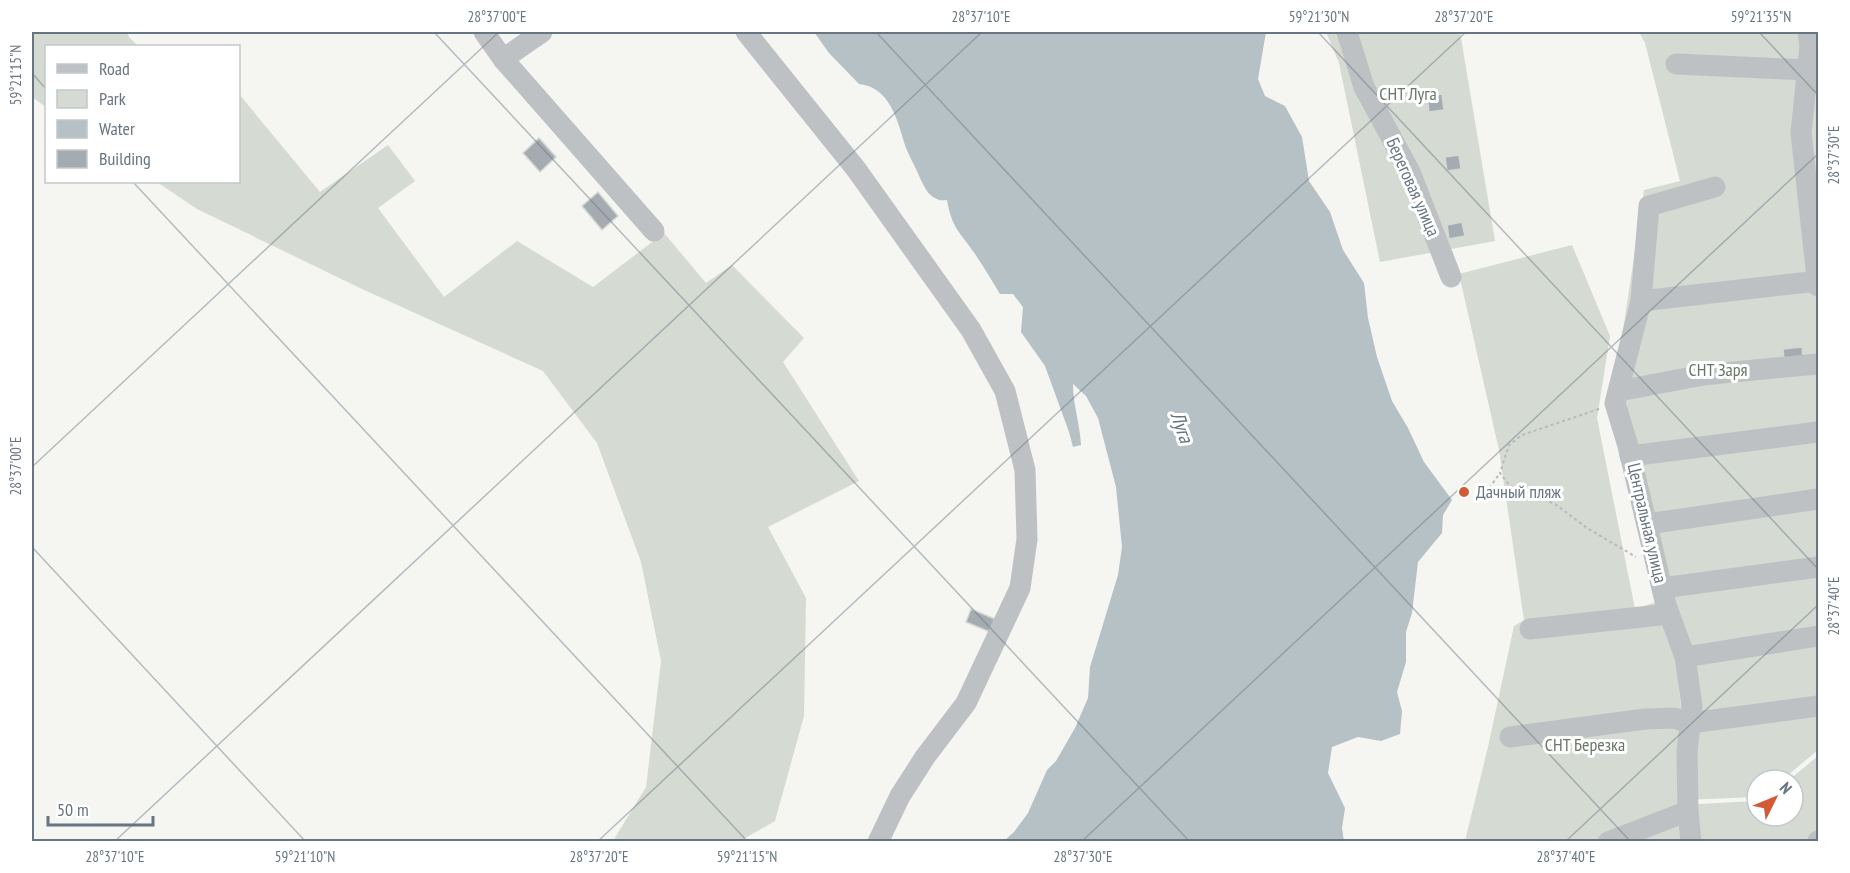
<svg xmlns="http://www.w3.org/2000/svg" width="1850" height="873" font-family="'PT Sans Narrow',sans-serif">
<rect width="100%" height="100%" fill="#f5f5f2"/>
<g fill="#d5dad2">
<path d="M32,32h95l2,5 9,9h-92v61l-14,-10z"/>
<path d="M1326,32h134l35,209 -115,21 -41,-199z"/>
<path d="M1639,32h179v718l-36,30h-25v17l-75,3 -3,5 78,-4v15h36v-36h-4l29,-24v85h-353l23,-94 26,-121 10,-6 -25,-170 -40,-176 113,-29 38,91 -13,82 38,191 24,-8 17,63 5,43 -1,-45 -63,-291 27,-181 36,-9 -35,-138z"/>
<path d="M239,94l81,98 68,-47 27,36 -37,27 66,89 73,-56 76,46 71,-54 42,50 26,-18 72,73 -21,24 76,119 -91,46 38,71 -2,118 -29,105 -35,20h-127l33,-54 15,-126 -20,-99 -44,-119 -54,-72 -181,-82 -165,-80 -40,-27h81z"/>
</g>
<path fill="#b6c1c5" d="M814,32h452l-8,47 7,17 20,10 17,31 7,44 21,31 13,38 21,33 4,35 9,39 15,44 16,27 16,34 28,38 -9,15 -1,18 -24,29 -6,51 -6,19v30l-9,30 5,19 -2,23 -19,7 -23,-4 -26,10 -4,26 17,35 -3,20 2,13h-340l10,-9 14,-19 19,-43 9,-9 19,-33 13,-30 2,-31 28,-92 4,-28 -6,-60 -18,-69 -12,-22 -13,-12c0,21 7,40 8,61l-8,2 -4,-15 -24,-66 -24,-34 2,-25 -10,-13h-13c-8,-13 -16,-27 -25,-40 -15,-22 -23,-25 -28,-54 -4,0 -7,1 -10,-1 -9,-3 -13,-13 -17,-21 -4,-10 -10,-20 -14,-30 -8,-25 -15,-61 -47,-64l-30,-31z"/>
<g fill="#a5acb1" stroke="#d7d7d5" stroke-width="1.5">
<path d="M1442,94l2,16 -15,2 -2,-16z"/>
<path d="M539,138l17,19 -16,15 -17,-19z"/>
<path d="M1459,155l2,14 -14,2 -2,-14z"/>
<path d="M598,192l20,24 -16,14 -20,-24z"/>
<path d="M1462,222l3,14 -16,3 -2,-14z"/>
<path d="M1802,347l1,11 -19,2 -1,-11z"/>
<path d="M971,609l24,10 -5,13 -24,-10z"/>
</g>
<g fill="none" stroke-linecap="round" stroke-linejoin="round">
<g stroke="#b7babc" stroke-width="2" stroke-dasharray="3 3" stroke-linecap="butt">
<path d="M1599,409l-77,26 -13,10 -9,28 10,13 45,18 32,24 49,29"/>
<path d="M1484,491l6,-4 10,-14"/>
</g>
<g stroke="#bdc1c4" stroke-width="21">
<path d="M484,32l19,27 151,172"/>
<path d="M746,32l110,137 115,161 34,61 20,79 2,69 -7,49 -54,115 -41,54 -25,39 -22,46"/>
<path d="M1347,32l17,55 46,85 41,105"/>
<path d="M1808,32l2,14 -9,87 17,153"/>
<path d="M503,59l39,-27"/>
<path d="M1676,64l131,6"/>
<path d="M1641,301l177,-20"/>
<path d="M1619,391l84,-16 114,-11"/>
<path d="M1630,456l188,-24"/>
<path d="M1647,524l171,-25"/>
<path d="M1662,588l156,-21"/>
<path d="M1530,629l139,-15"/>
<path d="M1685,657l133,-21"/>
<path d="M1510,737l135,-18 29,-1 16,5 128,-17"/>
<path d="M1608,842l80,-31"/>
<path d="M1691,842l-3,-31 -1,-59 5,-46 -7,-49 -19,-52 -38,-159 -13,-43 26,-102 8,-95 66,-19"/>
<path d="M1818,842v-1"/>
</g>
</g>
<path fill="none" stroke="#677580" stroke-width="1.5" stroke-opacity="0.45" d="M434,32l756,810M876,32l755,810M1318,32l500,537M1759,32l59,63M32,73l14,16M133,182l615,660M32,467l467,-435M32,547l274,295M114,842l868,-810M597,842l869,-810M1081,842l737,-688M1565,842l253,-237"/>
<circle fill="#d25b36" stroke="#fff" stroke-width="2" cx="1464" cy="492" r="6"/>
<g text-anchor="middle" stroke-width="6" stroke-linejoin="round" paint-order="stroke">
<g font-size="18" fill="#697866" stroke="#fff">
<text x="1408" y="100">СНТ Луга</text>
<text x="1718" y="376">СНТ Заря</text>
<text x="1585" y="751">СНТ Березка</text>
</g>
<g font-size="18" fill="#677580" stroke="#fff">
<text transform="translate(1413 187) rotate(66)" y="6">Береговая улица</text>
<text transform="translate(1647 523) rotate(77)" y="6">Центральная улица</text>
</g>
<g font-size="18" fill="#677580" stroke="#fff" text-anchor="start">
<text x="1476" y="498">Дачный пляж</text>
</g>
<g font-size="20" font-style="italic" fill="#63767d" stroke="#fff">
<text transform="translate(1182 427) rotate(71)" y="7">Луга</text>
</g>
</g>
<rect width="1850" height="873" fill="none" stroke="#ffffff" stroke-width="66"/>
<rect x="45" y="45" width="195" height="138" fill="#ffffff" stroke="#c2c8cc" stroke-width="1.5"/>
<rect x="57" y="64" width="30" height="9" fill="#bdc1c4" stroke="#c2c8cc" stroke-width="1.5"/>
<text x="99" y="75" font-size="18" fill="#677580">Road</text>
<rect x="57" y="90" width="30" height="18" fill="#d5dad2" stroke="#c2c8cc" stroke-width="1.5"/>
<text x="99" y="105" font-size="18" fill="#677580">Park</text>
<rect x="57" y="120" width="30" height="18" fill="#b6c1c5" stroke="#c2c8cc" stroke-width="1.5"/>
<text x="99" y="135" font-size="18" fill="#677580">Water</text>
<rect x="57" y="150" width="30" height="18" fill="#a5acb1" stroke="#c2c8cc" stroke-width="1.5"/>
<text x="99" y="165" font-size="18" fill="#677580">Building</text>
<g transform="translate(1775 798) rotate(47)"><circle r="28" fill="#ffffff" stroke="#c2c8cc" stroke-width="1.5"/>
<path d="M0-4.5L10 22L0 15L-10 22Z" fill="#d25b36"/>
<text y="-9" font-size="16" font-weight="bold" text-anchor="middle" fill="#677580">N</text>
</g>
<path d="M48 816v9h105v-9" fill="none" stroke="#677580" stroke-width="3"/>
<text x="57" y="816" font-size="18" fill="#677580" stroke="#ffffff" stroke-width="4.5" paint-order="stroke">50 m</text>
<rect x="33" y="33" width="1784" height="807" fill="none" stroke="#677580" stroke-width="2"/>
<g font-size="15" text-anchor="middle" fill="#677580">
<text x="497" y="22">28°37'00"E</text>
<text x="981" y="22">28°37'10"E</text>
<text x="1319" y="22">59°21'30"N</text>
<text x="1464" y="22">28°37'20"E</text>
<text x="1761" y="22">59°21'35"N</text>
<text transform="translate(16 75) rotate(-90)" y="5">59°21'15"N</text>
<text transform="translate(1834 155) rotate(-90)" y="5">28°37'30"E</text>
<text transform="translate(16 466) rotate(-90)" y="5">28°37'00"E</text>
<text transform="translate(1834 606) rotate(-90)" y="5">28°37'40"E</text>
<text x="115" y="862">28°37'10"E</text>
<text x="305" y="862">59°21'10"N</text>
<text x="599" y="862">28°37'20"E</text>
<text x="747" y="862">59°21'15"N</text>
<text x="1083" y="862">28°37'30"E</text>
<text x="1566" y="862">28°37'40"E</text>
</g>
</svg>
